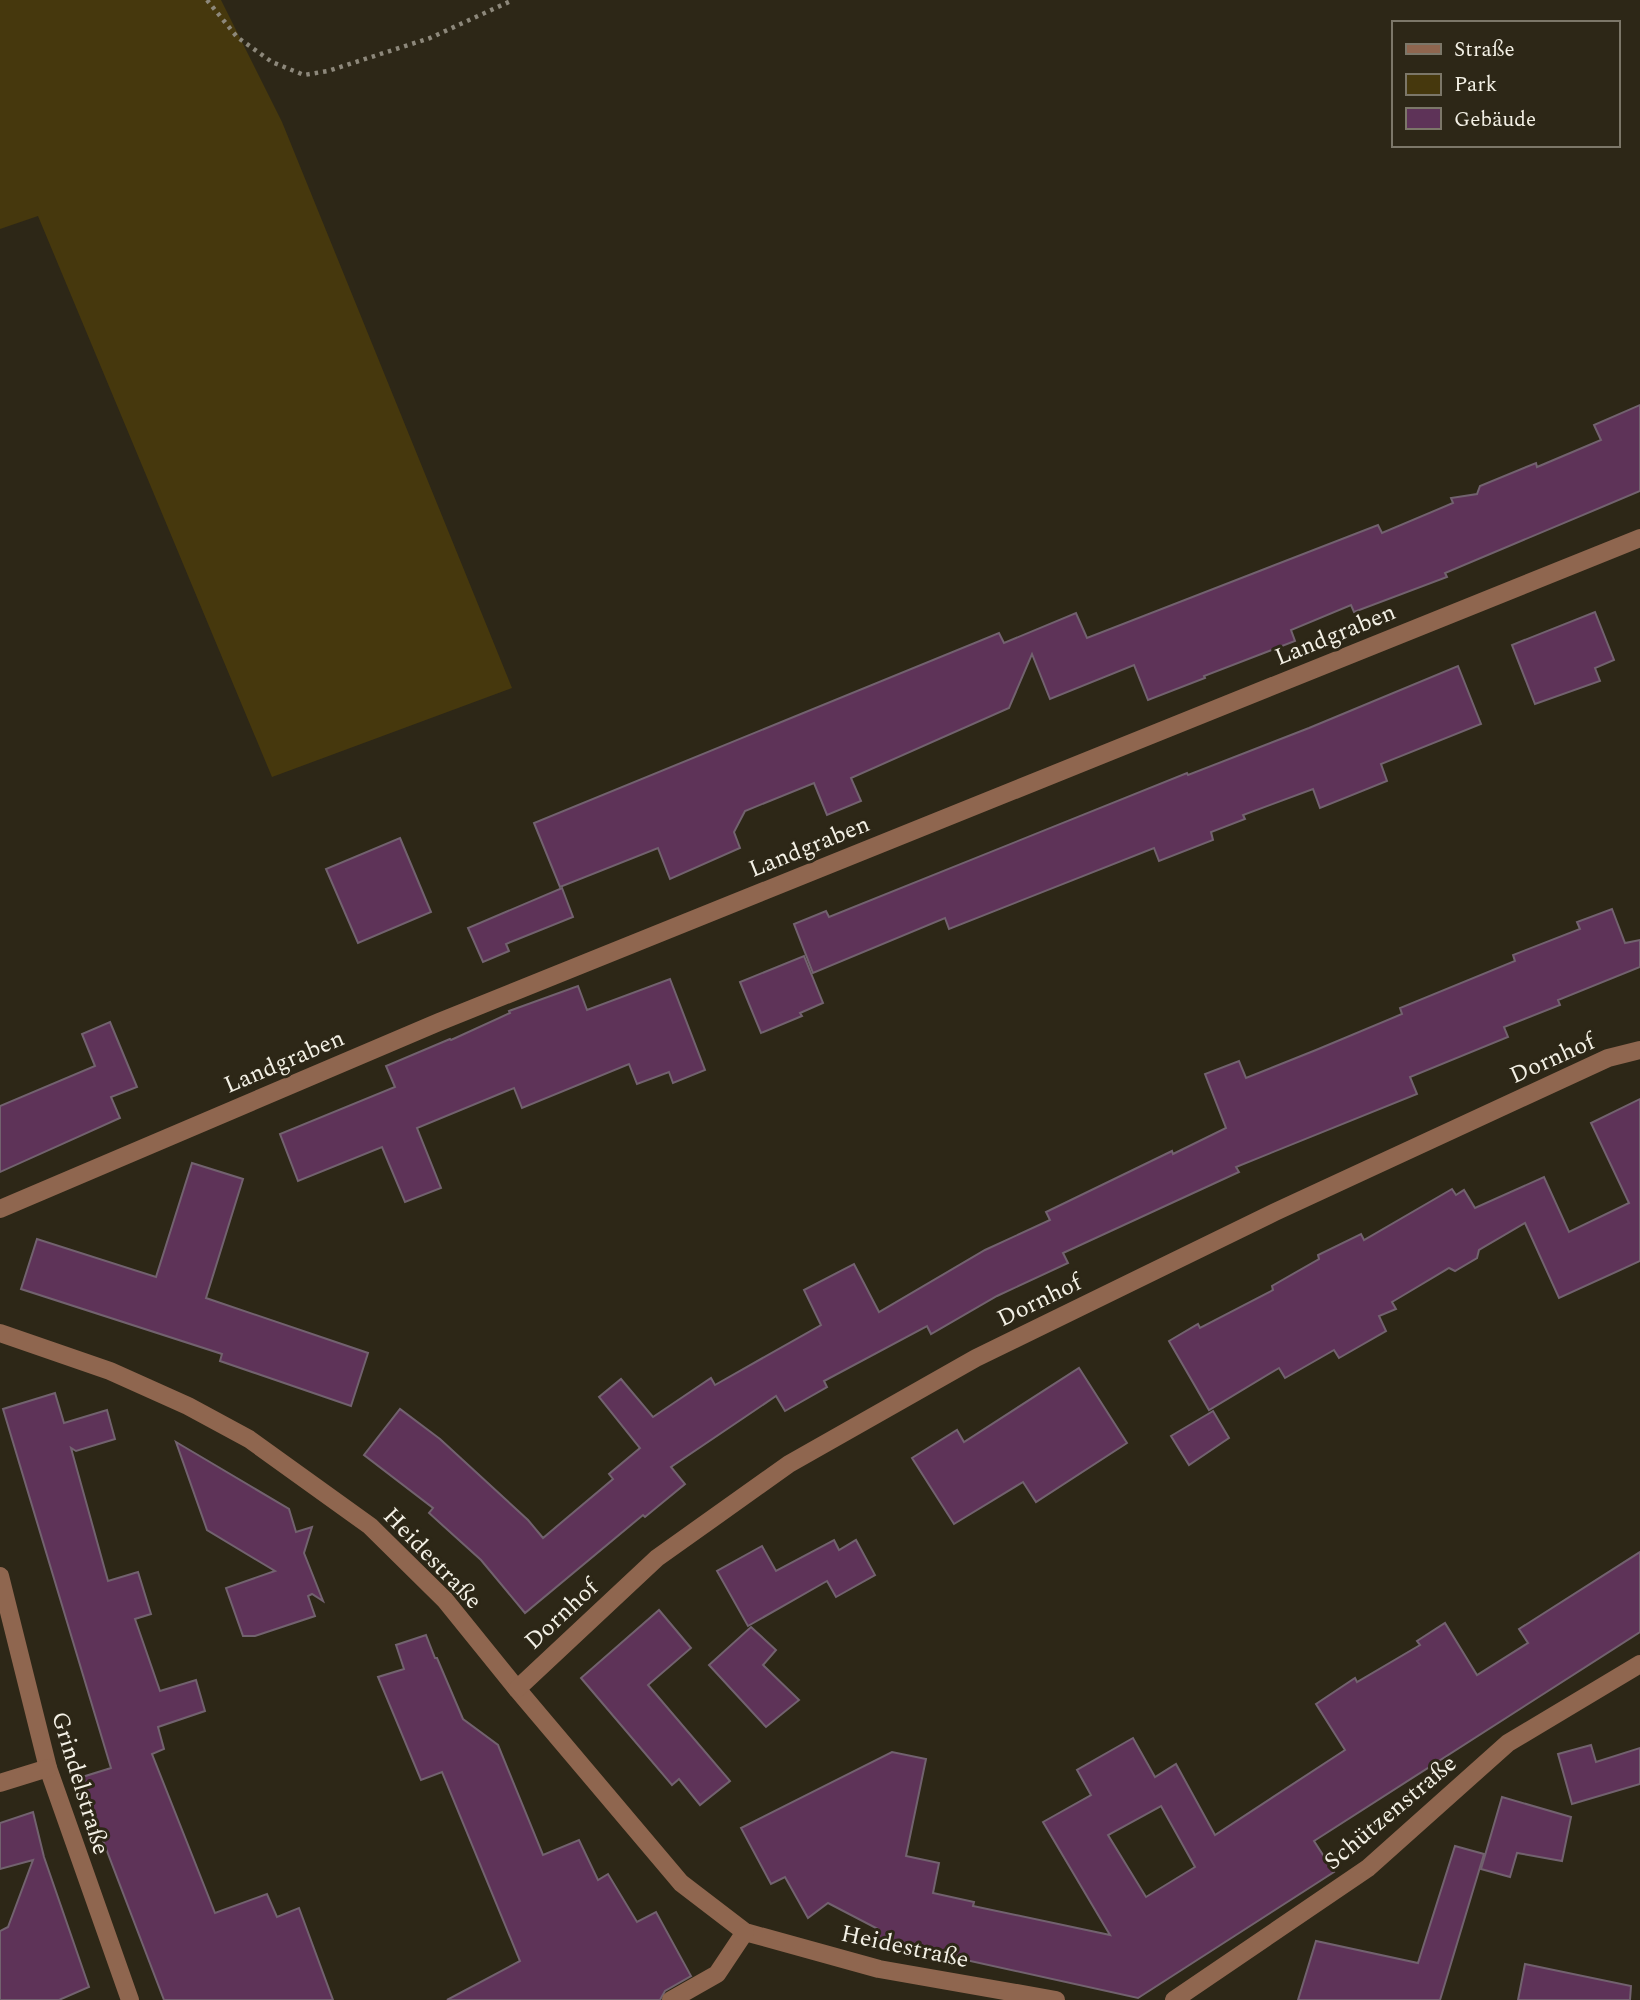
<svg xmlns="http://www.w3.org/2000/svg" width="1640" height="2000" font-family="Spectral,serif">
<rect width="100%" height="100%" fill="#2d2717"/>
<path fill="#46380d" d="M0,0h221l61,122 230,566 -240,89 -234,-561 -38,13z"/>
<g fill="#5e3358" stroke="#72626f" stroke-width="2" fill-rule="evenodd">
<path d="M1640,405v86l-195,82 2,4 -93,35 -3,-7 -60,25 4,11 -91,35 1,2 -57,22 -14,-35 -84,34 -18,-45 -23,54 -158,70 10,23 -34,14 -13,-32 -69,28 -11,21 6,16 -70,31 -12,-31 -98,39 -26,-64 465,-190 5,10 72,-30 11,25 291,-113 4,8 71,-30 -2,-5 26,-4 3,-8 56,-23 1,4 64,-27 -7,-15z"/>
<path d="M1595,612l19,48 -19,8 5,13 -65,23 -23,-59z"/>
<path d="M1458,666l23,58 -100,40 6,17 -67,27 -7,-19 -70,26 2,4 -34,13 2,8 -54,21 -5,-13 -205,81 -4,-11 -132,55 -19,-49 32,-13 3,6 358,-144 1,2 121,-47z"/>
<path d="M400,838l31,74 -73,31 -32,-74z"/>
<path d="M562,888l11,29 -67,27 3,7 -26,11 -15,-34z"/>
<path d="M1612,909l13,34 15,-3v27l-82,33 2,5 -56,22 4,10 -98,40 7,17 -181,73 3,5 -176,81 5,10 -71,33 -66,38 -4,-8 -103,55 3,6 -42,24 -9,-15 -105,71 14,17 -40,33 -2,-2 -118,98 -44,-53 -52,-47 4,-5 -69,-53 36,-46 40,30 88,81 15,18 70,-59 -4,-5 31,-26 -41,-51 22,-18 32,38 58,-39 4,7 106,-60 -17,-35 50,-26 25,48 106,-62 65,-30 -4,-8 126,-61 1,3 53,-26 -21,-54 34,-13 7,17 70,-28 86,-36 -2,-6 115,-47 -2,-6 67,-26 -3,-7z"/>
<path d="M804,956l19,47 -23,10 2,3 -41,17 -21,-51z"/>
<path d="M670,979l35,91 -32,13 -4,-11 -32,12 -8,-20 -107,44 -8,-20 -97,40 24,60 -36,14 -23,-55 -84,34 -18,-47 115,-47 -9,-21 64,-27 1,1 59,-27 -1,-2 69,-25 9,24z"/>
<path d="M110,1022l27,65 -26,10 9,21 -120,54v-66l95,-40 -13,-32z"/>
<path d="M1640,1099v162l-81,37 -34,-75 -46,27 -2,8 -22,13 -6,-3 -57,34 4,7 -17,7 7,15 -47,27 -5,-8 -49,28 -6,-10 -70,42 -40,-69 29,-17 2,4 73,-38 -1,-4 47,-27 -1,-4 43,-21 3,6 88,-51 4,6 8,-5 11,18 69,-31 25,55 60,-29 -38,-80z"/>
<path d="M192,1163l51,16 -37,119 162,55 -17,53 -131,-45 2,-7 -201,-65 16,-50 119,38z"/>
<path d="M1079,1368l48,75 -91,59 -13,-20 -69,42 -42,-66 45,-28 7,12z"/>
<path d="M55,1393l9,30 43,-13 8,29 -39,12 -5,-3 37,133 30,-9 13,42 -16,5 25,72 36,-11 9,31 -47,16 6,22 -12,5 63,159 52,-19 10,23 22,-9 34,92h-169l-85,-222 32,-10 -108,-359z"/>
<path d="M1213,1411l16,27 -40,27 -18,-29z"/>
<path d="M176,1442l113,67 7,23 16,-5 -8,26 19,48 -11,-7 -4,2 7,20 -60,20h-12l-17,-48 49,-17 -68,-41z"/>
<path d="M834,1540l5,10 17,-10 19,35 -39,22 -9,-16 -79,45 -31,-55 45,-25 14,25z"/>
<path d="M1640,1552v80l-326,209 20,31 -196,126 -263,-58 3,-11 -50,-26 -20,15 -23,-41 -14,7 -30,-56 151,-76 34,7 -20,97 33,7 -6,30 41,9 -1,4 137,29 -67,-113 48,-27 -14,-25 56,-32 22,39 21,-13 39,71 130,-85 -29,-46 39,-26 2,4 63,-37 -3,-4 28,-18 32,52 51,-32 -9,-14zM1161,1806l34,61 -49,30 -38,-62z"/>
<path d="M659,1610l32,38 -43,37 82,96 -30,24 -21,-26 -7,6 -91,-107z"/>
<path d="M751,1627l25,23 -13,15 36,35 -33,27 -57,-62z"/>
<path d="M426,1635l9,23h2l26,61 35,26 45,110 36,-15 19,40 10,-6 29,48 19,-10 35,64 -26,15 -5,9h-213l73,-39 -78,-189 -21,8 -43,-103 26,-8 -8,-24z"/>
<path d="M1591,1745l5,17 44,-14v36l-68,20 -14,-50z"/>
<path d="M1502,1797l69,20 -9,44 -45,-8 -7,24 -29,-8z"/>
<path d="M33,1812l11,45 45,130 -30,13h-59v-69l8,-4 25,-67 -33,9v-46z"/>
<path d="M1455,1846l29,8 -44,146h-142l18,-59 102,22z"/>
<path d="M1525,1964l106,22 -1,14h-112z"/>
</g>
<g fill="none" stroke-linecap="round" stroke-linejoin="round">
<path stroke="#8d887b" stroke-width="4.5" stroke-dasharray="3.5 5" stroke-linecap="butt" d="M207,0l30,37 35,25 32,13 24,-4 102,-33 83,-38"/>
<g stroke="#8f664f" stroke-width="18">
<path d="M0,1209l439,-187 1201,-484"/>
<path d="M0,1333l110,38 78,35 61,33 121,87 75,74 72,89 164,194 64,49 134,37 177,31"/>
<path d="M0,1576l48,192 82,232"/>
<path d="M517,1689l140,-131 132,-94 187,-106 299,-146 333,-154 32,-8"/>
<path d="M0,1783l48,-15"/>
<path d="M671,2000l46,-26 28,-42"/>
<path d="M1174,2000l194,-132 140,-125 132,-79"/>
</g>
</g>
<g text-anchor="middle" stroke-width="6" stroke-linejoin="round" paint-order="stroke">
<g font-size="24" fill="#f3f0e5" stroke="#2d2717">
<text transform="translate(1335 634) rotate(-22)" y="8">Landgraben</text>
<text transform="translate(809 846) rotate(-22)" y="8">Landgraben</text>
<text transform="translate(1552 1058) rotate(-24)" y="8">Dornhof</text>
<text transform="translate(284 1061) rotate(-23)" y="8">Landgraben</text>
<text transform="translate(1039 1300) rotate(-26)" y="8">Dornhof</text>
<text transform="translate(433 1558) rotate(46)" y="8">Heidestraße</text>
<text transform="translate(561 1614) rotate(-43)" y="8">Dornhof</text>
<text transform="translate(81 1783) rotate(73)" y="8">Grindelstraße</text>
<text transform="translate(1390 1812) rotate(-40)" y="8">Schützenstraße</text>
<text transform="translate(905 1946) rotate(12)" y="8">Heidestraße</text>
</g>
</g>
<rect x="1392" y="21" width="228" height="126" fill="#2d2717" stroke="#7c7769" stroke-width="2"/>
<rect x="1406" y="44" width="35" height="10" fill="#8f664f" stroke="#7c7769" stroke-width="2"/>
<text x="1454" y="56" font-size="21" fill="#f3f0e5">Straße</text>
<rect x="1406" y="74" width="35" height="21" fill="#46380d" stroke="#7c7769" stroke-width="2"/>
<text x="1454" y="91" font-size="21" fill="#f3f0e5">Park</text>
<rect x="1406" y="108" width="35" height="21" fill="#5e3358" stroke="#7c7769" stroke-width="2"/>
<text x="1454" y="126" font-size="21" fill="#f3f0e5">Gebäude</text>
</svg>
